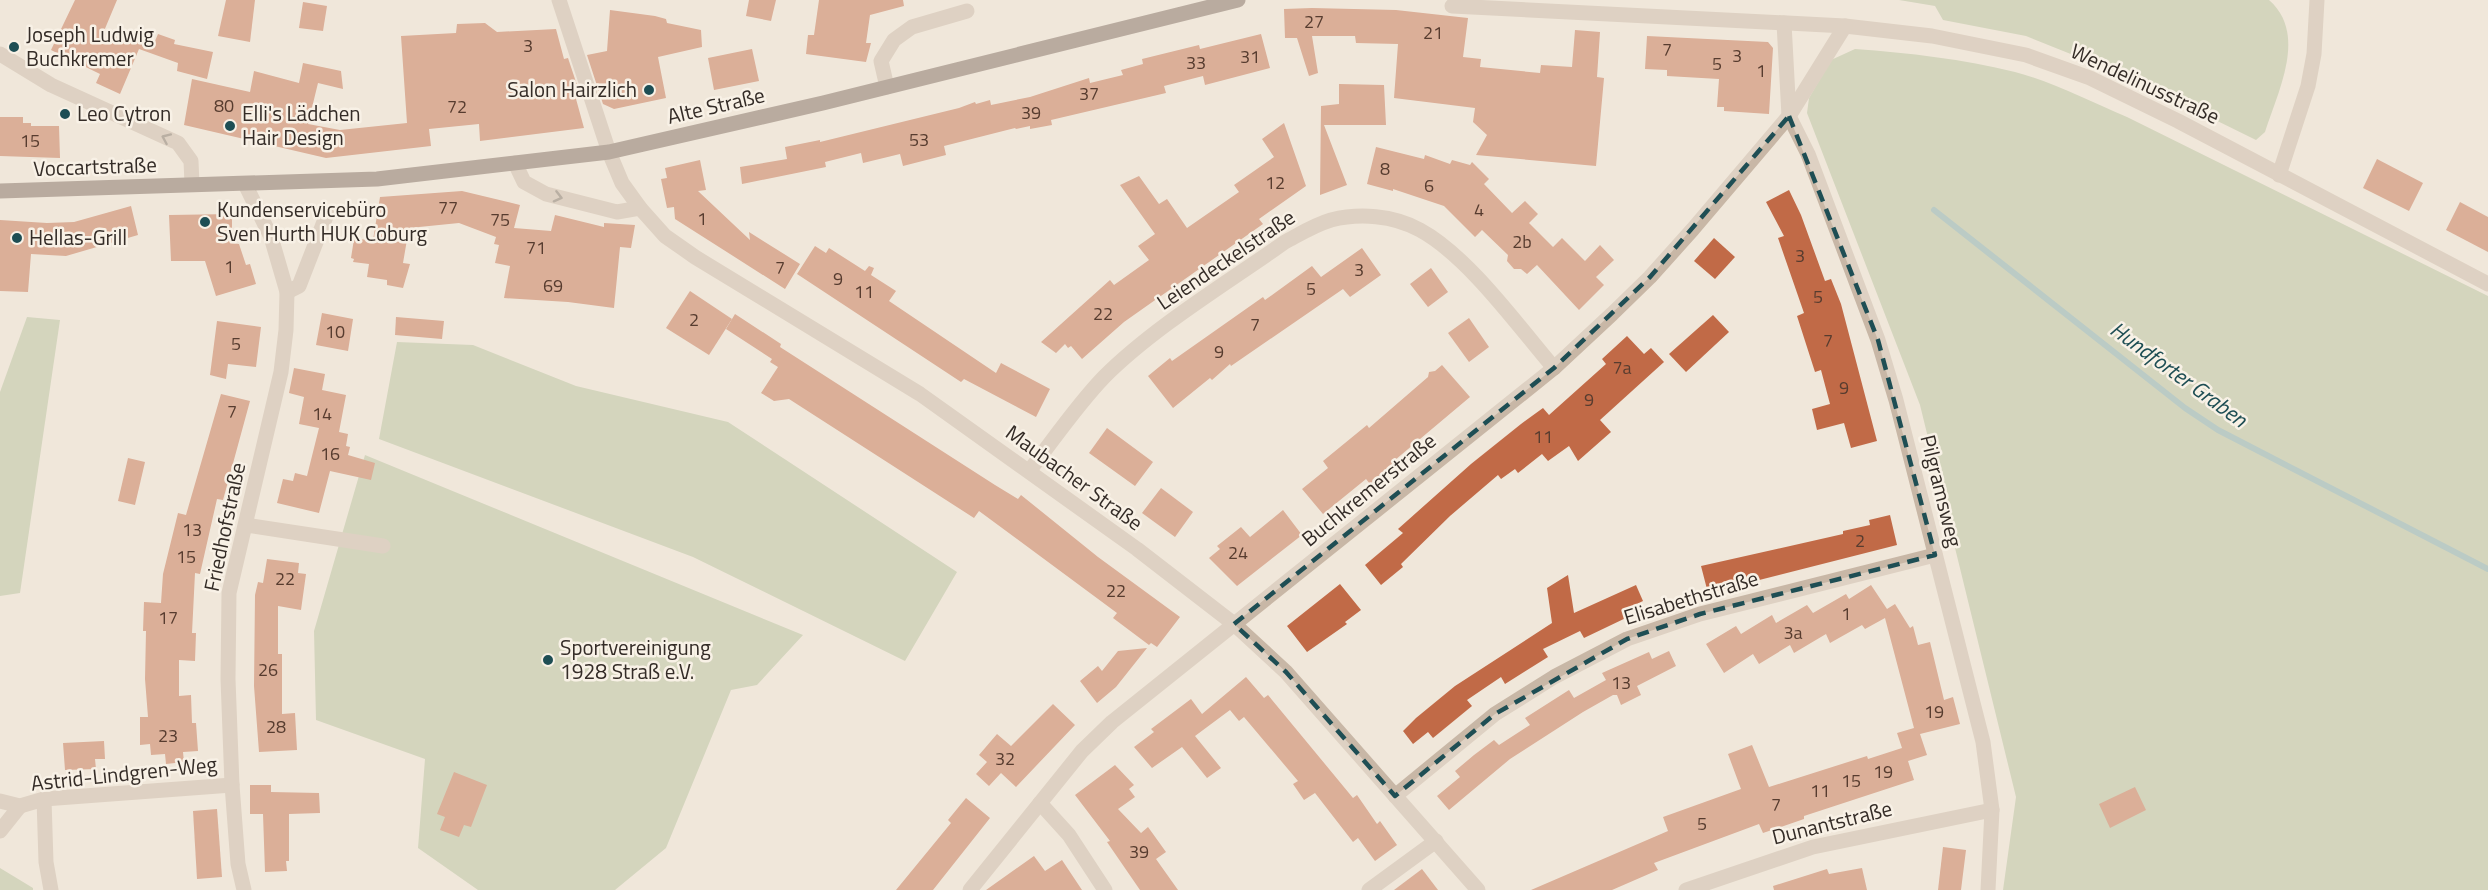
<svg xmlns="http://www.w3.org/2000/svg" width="2488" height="890" font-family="'Titillium Web',sans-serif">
<rect width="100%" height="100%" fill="#f0e7da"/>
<g fill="#b1bf9a">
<path d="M1899,0h370c39,34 9,91 -4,132l-9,8 -128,-63 -102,-41 -83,-16 -8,-14z"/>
<path d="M1855,49c54,4 108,10 160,23 38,10 76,30 112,45l361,179v594h-485l13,-93 -96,-392 -113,-292 2,-15 22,-38z"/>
<path d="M27,317l33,3 -40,273 -20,3v-204z"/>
<path d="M397,342l76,3 103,41 152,36 229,150 -52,89 -212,-104 -314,-118z"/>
<path d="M365,455l438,180 -46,50 -26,5 -65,158 -51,42h-137l-60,-42 7,-89 -109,-39 -2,-89z"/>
<path d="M0,868l33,20v2h-33z"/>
</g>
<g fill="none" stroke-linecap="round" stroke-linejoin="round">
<path stroke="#7aa8ac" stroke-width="6" d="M1934,210l251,198 33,22 270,139"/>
</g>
<g fill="#c16a47">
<path d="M75,0h42l-13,31 27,12 1,-6 23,4 3,-7 17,6 -1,4 39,8 -6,27 -30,-8 1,-8 -39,-14 -19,45 -24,-11 4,-9 -49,-24z"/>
<path d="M226,0h29l-5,42 -32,-6z"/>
<path d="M749,0h27l-5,21 -25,-5z"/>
<path d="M819,0h84l1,6 -34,9 -4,28h5l-5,19 -60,-8 2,-19h6z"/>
<path d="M303,2l24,4 -4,25 -24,-3z"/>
<path d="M1312,8l84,2 72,8 -5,39 18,2 -1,8 60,6 1,-8 31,2 3,-37 25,2 -3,45 7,1 -8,88 -120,-11 11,-20 -14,-13 2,-14 -81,-10 4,-54 -42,-1 -1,-7h-43l6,37 -9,3 -12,-38h-12l-1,-29z"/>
<path d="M610,10l45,6 11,3 1,4 34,7 1,17 -44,10 8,41 -52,11 -11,-5 -16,-49 20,-4z"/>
<path d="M485,23l12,9 59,-3 8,30 4,-1 11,33 -6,-3 11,40 -104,13 -1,-17 -50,5 2,17 -105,12 -142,-33 8,-46 58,13 4,-21 45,12 4,-20 38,8 2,18 -25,-6 -10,41 32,6 67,-7 -6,-87 55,-3 1,-9z"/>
<path d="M1261,34l9,34 -65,17 -2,-9 -39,10 2,7 -115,27 1,5 -22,4v-3l-14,3 -1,-1 -71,18 2,9 -43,11 -3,-12 -37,9 -2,-10 -36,9 1,5 -84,17 -2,-17 47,-8 -2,-12 35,-7v2l139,-34 16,-6 1,2 14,-4 1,5 39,-8 59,-19 1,5 33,-8 -2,-5 22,-6 -1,-5 57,-14 1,4z"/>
<path d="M1647,36l121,6 5,6 -4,66 -45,-3v-4h-7l2,-28 -52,-3v-6l-22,-1z"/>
<path d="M752,49l7,32 -45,9 -6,-32z"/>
<path d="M1339,84l45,1 2,40h-62l23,60 -27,10 1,-89 18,-2z"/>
<path d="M0,117h23v6h8v3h28l1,32 -60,-2z"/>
<path d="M1284,123l22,63 -47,33 4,5 -139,98 -42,37 -11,-13 -3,2 -3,-4 -9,9 -15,-11 69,-62 4,5 35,-25 -11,-14 17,-12 -35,-49 19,-9 20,28 8,-5 20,29 52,-36 -5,-7 40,-28 -12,-18z"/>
<path d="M1376,147l48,12 1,-4 25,9 2,-4 18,5 2,-3 17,17 -5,5 28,29 13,-12 13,13 -9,9 24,24 9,-9 23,23 15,-16 14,15 -18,17 8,8 -25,25 -42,-45 -10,9 -6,-5h-7l-7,-8 1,-6 -26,-25 -7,7 -31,-31 -51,-17v2l-26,-7z"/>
<path d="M2377,159l46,24 -14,28 -46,-23z"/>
<path d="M700,160l6,30 -8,1 52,49 -1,-8 51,32 -15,25 -110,-70 -1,-12 -7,1 -6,-29 6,-1 -2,-10z"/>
<path d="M1789,190l12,25 24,66 6,-2 10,25 36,137 -26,7 -7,-25 -27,7 -5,-21 18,-5 -9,-34 -6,2 -18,-56 7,-3 -26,-75 6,-2 -18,-34z"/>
<path d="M462,191l58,14 -6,23 37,3 4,-16 49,12v-4l31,2 -4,23 -11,-1 -6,61 -46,-6 -64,-4 6,-32 -15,-3 4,-18 -5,-1 2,-7 -37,-14 -50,5 -6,35 7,1 -7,24 -16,-3v-5l-20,-3 2,-13 -16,-2 1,-3 -3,-1 3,-19 19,1 7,-43z"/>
<path d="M2460,202l28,15v35l-42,-22z"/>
<path d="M131,206l7,29 -72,21 -35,-2 -3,38 -28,-1v-71l47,3 27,-1z"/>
<path d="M232,214v29l7,1 7,21 4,-1 6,20 -40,12 -11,-35h-34l-2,-46z"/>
<path d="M1714,238l21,19 -20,22 -21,-18z"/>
<path d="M815,246l11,7 3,-5 36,23 4,-5 5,2 -3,7 25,16 -7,10 107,72 5,-10 49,26 -14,28 -72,-38 -3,3 -164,-108z"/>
<path d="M1362,248l19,27 -31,22 -7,-8 -112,77 -1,-2 -18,16 -2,-2 -37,30 -25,-32 22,-18 2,3 91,-64 2,3 47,-34 9,11z"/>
<path d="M1431,268l17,24 -20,15 -18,-23z"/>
<path d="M690,291l42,28 -23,36 -43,-27z"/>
<path d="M322,313l31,6 -5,32 -32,-6z"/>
<path d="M735,314l46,30 -1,3 215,138 23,14 3,-4 77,62 82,60 -23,30 -6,-4 -2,2 -36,-27 4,-5 -138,-102 -5,7 -185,-119 -15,2 -13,-8 17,-26 -8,-5 2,-3 -46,-30z"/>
<path d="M1713,315l16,17 -43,40 -17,-18z"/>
<path d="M396,317l48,4 -2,18 -47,-4z"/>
<path d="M1469,318l20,29 -20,15 -21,-29z"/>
<path d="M217,321l44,6 -5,40 -28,-3 -2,15 -16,-4z"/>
<path d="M1627,336l17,18 7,-6 13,14 -64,58 11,12 -33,29 -9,-15 -21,15 -6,-7 -24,19 -3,-4 -14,10 -3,-4 -48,41 -49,48 2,3 -22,18 -16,-20 38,-32 -5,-4 73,-65 50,-40 22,-16 6,7 57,-51 -4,-5z"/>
<path d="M1442,365l28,32 -75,63 2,2 -27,22 -4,-5 -43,35 -21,-25 26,-21 -5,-7 44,-36 2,3 59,-51 1,-5 6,-1z"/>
<path d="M294,368l31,6 -3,16 24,5 -7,37 9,2 -2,12 4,1 -2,8 27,8 -4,17 -41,-9 -11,42 -42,-10 6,-24 10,2 2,-8 12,3 12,-48 -20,-4 5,-27 -15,-4z"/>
<path d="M221,394l29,7 -27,99 -6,-1 -17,75 -5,-1 -3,60h4l-1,28 -16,-1v36l12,-1 1,28h4l2,28 -15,1 1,10 -18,2 -1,-10 -14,1 -1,-11 -10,1v-28h8l-3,-38 1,-48h-3l1,-29 17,1 2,-29 15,-61 8,2z"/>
<path d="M1107,428l46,34 -18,24 -46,-33z"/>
<path d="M128,458l17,4 -10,43 -17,-4z"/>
<path d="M1161,488l32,24 -18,25 -33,-24z"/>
<path d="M1283,510l19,25 -65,51 -28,-28 11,-9 -3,-3 24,-19 9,10z"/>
<path d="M1890,515l7,30 -189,48 -7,-27 142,-32v-3l27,-6 -1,-5z"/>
<path d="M267,559l32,4 -1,10 8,1 -5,36 -23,-4v48h4v60l13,-1 2,37 -38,2 -5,-66 1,-91 3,-13 5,1z"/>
<path d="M1568,575l6,38 62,-28 7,16 -17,8 4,7 -46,22 -4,-7 -37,18 5,8 -43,27 -4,-7 -34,23 5,6 -39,32 -5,-6 -15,12 -10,-13 13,-13 39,-32 97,-63 -5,-35z"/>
<path d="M1340,584l21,26 -16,12 2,2 -40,28 -20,-26z"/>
<path d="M1871,585l16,24 8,-5 15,24 3,-2 5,19 12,-3 14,58 9,-3 7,27 -40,10 7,21 -19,6 6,19 -110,36v3l-41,14 -4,-9 -105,39 4,7 -46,20h-81l137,-59 -5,-14 78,-28 -13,-35 24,-9 17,42 98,-31 1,3 34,-11 -5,-15 17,-5 -29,-110 -20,11 -3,-4 -32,18 -4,-9 -32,19 -4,-8 -31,19 -6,-10 -29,19 -18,-29 30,-18 5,8 31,-19 4,8 31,-18 6,8 33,-19 3,5z"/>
<path d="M1147,648l-31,39 -19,16 -17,-22 18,-15 4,5 16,-20z"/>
<path d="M1669,651l7,15 -39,20 4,9 -20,10 -4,-10h-4l-30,17 -73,47 -61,51 -12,-14 23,-19 -5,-6 19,-16 20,-15 5,5 31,-20 -5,-7 44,-28 5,8 32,-18 -4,-7 47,-21 3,7z"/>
<path d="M1246,677l18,21 4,-3 85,103 4,-3 20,29 3,-3 17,24 -22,16 -17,-23 -5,4 -38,-49 -11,7 -11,-16 5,-3 -54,-64 -5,4 -9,-11 -35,26 26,32 -14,10 -25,-31 -30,21 -18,-21 20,-15 -3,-3 40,-30 11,15z"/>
<path d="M1053,704l22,21 -59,62 -15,-14 -12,13 -13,-12 11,-12 -8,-7 18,-21 14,12z"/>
<path d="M104,741l1,18h-10l1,10 -31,1 -2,-27z"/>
<path d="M1115,765l19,20 -5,4 6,8 -17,12 23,24 7,-6 18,25 -10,7 22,31h-38l-33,-48 3,-1 -35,-46z"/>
<path d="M454,772l33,13 -16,42 -7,-2 -5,12 -19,-7 5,-13 -8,-3z"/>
<path d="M250,785h21v7l48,1 1,20 -31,1v47h-3l1,10 -22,1 -2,-58h-13z"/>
<path d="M2135,787l11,23 -36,18 -11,-24z"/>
<path d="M966,798l24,20 -57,72h-37l55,-67 -3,-3z"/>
<path d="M217,809l5,68 -25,2 -4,-68z"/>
<path d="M1943,847l23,3 -5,40h-23z"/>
<path d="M1034,856l11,15 17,-11 20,30h-96z"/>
<path d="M1862,868l5,22h-93l-1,-4 54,-17 2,5z"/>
<path d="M1422,869l16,21h-44z"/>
</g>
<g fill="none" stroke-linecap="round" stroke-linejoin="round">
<g stroke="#c8b7a6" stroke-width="15">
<path d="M559,0l50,152 13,31 18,25 25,28 30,21 225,137 217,155 97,75 52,48 192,218"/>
<path d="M1452,6l393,20 87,10 94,19 64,23 88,43 310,163"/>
<path d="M1784,23l5,93 19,38 70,186 18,60 87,342 9,68 -4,80"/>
<path d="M0,54l51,31 127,58 13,18 1,23"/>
<path d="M887,87l-6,-26 13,-21 18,-13 55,-16"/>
<path d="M515,163l9,19 22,12 71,18 23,-4"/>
<path d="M2279,175l29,-89 6,-32 3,-54"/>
<path d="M287,292l12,-6 28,-72"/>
<path d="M1030,470c24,-31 47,-65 74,-93 50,-50 123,-94 181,-135 15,-8 29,-17 46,-22 28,-7 62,-5 89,10 48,26 98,96 134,138"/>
<path d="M246,525l137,21"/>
<path d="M1395,796l100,-82 59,-37 73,-38 73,-25 235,-59"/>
<path d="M44,799l2,63 5,28"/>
<path d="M0,801l20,5 24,-7 188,-14"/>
<path d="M1040,803l29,32 36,55"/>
<path d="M0,831l20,-25"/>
<path d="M244,890l-6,-26 -6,-79 -4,-106 1,-86 52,-221 5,-42 1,-38 -16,-55 -26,-53"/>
<path d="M970,890l112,-139 30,-29 442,-354 58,-54 38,-37 43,-48 96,-113 56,-90"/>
<path d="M1369,890l67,-49"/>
<path d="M1686,890l127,-43 179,-37"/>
</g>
<path stroke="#766358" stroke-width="15" d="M0,191l377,-12 232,-27 214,-49 415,-103"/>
</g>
<defs><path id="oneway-chevron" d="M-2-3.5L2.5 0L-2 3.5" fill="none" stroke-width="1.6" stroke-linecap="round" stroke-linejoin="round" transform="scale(1.5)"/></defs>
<g stroke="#776b60">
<use href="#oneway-chevron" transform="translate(166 138) rotate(-156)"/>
<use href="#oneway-chevron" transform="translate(558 197) rotate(14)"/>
</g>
<path d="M0 0H2488V890H0ZM1789,116l89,224 57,215 -235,59 -73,25 -132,75 -100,82 -109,-124 -52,-48 320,-256 96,-91z" fill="#f0e7da" fill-opacity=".55" fill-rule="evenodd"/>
<path fill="none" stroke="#1e4e54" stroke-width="4.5" stroke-dasharray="12 8" stroke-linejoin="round" d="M1789,116l89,224 57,215 -235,59 -73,25 -132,75 -100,82 -109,-124 -52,-48 320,-256 96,-91z"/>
<g fill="#1e4e54" stroke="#f8f1e6" stroke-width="2">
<circle cx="14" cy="47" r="6"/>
<circle cx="649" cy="90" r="6"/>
<circle cx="65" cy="114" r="6"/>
<circle cx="230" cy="126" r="6"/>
<circle cx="205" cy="222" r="6"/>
<circle cx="17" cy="238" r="6"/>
<circle cx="548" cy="660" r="6"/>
</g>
<g text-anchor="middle" stroke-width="5" stroke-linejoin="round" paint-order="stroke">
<g font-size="18" fill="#573c2f">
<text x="1314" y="28">27</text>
<text x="1433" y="39">21</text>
<text x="528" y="52">3</text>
<text x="1667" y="56">7</text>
<text x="1737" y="62">3</text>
<text x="1250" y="63">31</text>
<text x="1196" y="69">33</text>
<text x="1717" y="70">5</text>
<text x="1761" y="77">1</text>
<text x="1089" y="100">37</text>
<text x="224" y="112">80</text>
<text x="457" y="113">72</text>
<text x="1031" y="119">39</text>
<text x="919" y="146">53</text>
<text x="30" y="147">15</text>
<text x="1385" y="175">8</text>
<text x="1275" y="189">12</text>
<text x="1429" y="192">6</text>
<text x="448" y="214">77</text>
<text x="1479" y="216">4</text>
<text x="702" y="225">1</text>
<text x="500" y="226">75</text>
<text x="1522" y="248">2b</text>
<text x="536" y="254">71</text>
<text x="1800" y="262">3</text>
<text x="229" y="273">1</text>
<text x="780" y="274">7</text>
<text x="1359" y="276">3</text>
<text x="838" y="285">9</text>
<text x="553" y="292">69</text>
<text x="1311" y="295">5</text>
<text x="864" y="298">11</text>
<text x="1818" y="303">5</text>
<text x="1103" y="320">22</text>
<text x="694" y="326">2</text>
<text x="1255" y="331">7</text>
<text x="335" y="338">10</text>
<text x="1828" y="347">7</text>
<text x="236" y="350">5</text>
<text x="1219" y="358">9</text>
<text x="1622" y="374">7a</text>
<text x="1844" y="394">9</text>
<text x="1589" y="406">9</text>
<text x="232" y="418">7</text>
<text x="322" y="420">14</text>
<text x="1543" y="443">11</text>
<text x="330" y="460">16</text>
<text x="192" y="536">13</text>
<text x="1860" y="547">2</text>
<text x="1238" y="559">24</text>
<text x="186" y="563">15</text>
<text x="285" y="585">22</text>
<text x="1116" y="597">22</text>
<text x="1846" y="620">1</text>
<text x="168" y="624">17</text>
<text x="1793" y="639">3a</text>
<text x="268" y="676">26</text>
<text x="1621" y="689">13</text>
<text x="1934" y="718">19</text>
<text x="276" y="733">28</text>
<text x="168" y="742">23</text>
<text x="1005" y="765">32</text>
<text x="1883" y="778">19</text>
<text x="1851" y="787">15</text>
<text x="1820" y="797">11</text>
<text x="1776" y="811">7</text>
<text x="1702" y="830">5</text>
<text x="1139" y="858">39</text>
</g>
<g font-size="21" fill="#342c27" stroke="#f8f1e6" text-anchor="start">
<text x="26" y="42">Joseph Ludwig<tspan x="26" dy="24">Buchkremer</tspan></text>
<text x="637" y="97" text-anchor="end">Salon Hairzlich</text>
<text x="77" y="121">Leo Cytron</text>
<text x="242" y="121">Elli's Lädchen<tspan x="242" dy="24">Hair Design</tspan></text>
<text x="217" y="217">Kundenservicebüro<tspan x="217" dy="24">Sven Hurth HUK Coburg</tspan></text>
<text x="29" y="245">Hellas-Grill</text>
<text x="560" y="655">Sportvereinigung<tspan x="560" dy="24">1928 Straß e.V.</tspan></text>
</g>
<g font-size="21" fill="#342c27" stroke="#f8f1e6">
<text transform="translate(2145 84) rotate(25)" y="7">Wendelinusstraße</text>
<text transform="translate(716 106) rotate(-13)" y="7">Alte Straße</text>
<text transform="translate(95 167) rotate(-2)" y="7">Voccartstraße</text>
<text transform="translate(1226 260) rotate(-34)" y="7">Leiendeckelstraße</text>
<text transform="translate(1074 478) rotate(36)" y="7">Maubacher Straße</text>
<text transform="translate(1369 490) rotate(-39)" y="7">Buchkremerstraße</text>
<text transform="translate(1941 491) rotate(76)" y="7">Pilgramsweg</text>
<text transform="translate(225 527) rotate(-78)" y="7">Friedhofstraße</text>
<text transform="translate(1691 598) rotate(-17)" y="7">Elisabethstraße</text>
<text transform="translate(124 774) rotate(-6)" y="7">Astrid-Lindgren-Weg</text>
<text transform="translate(1832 823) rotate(-14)" y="7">Dunantstraße</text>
</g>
<g font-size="22" font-style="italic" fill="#1e4e54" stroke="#f8f1e6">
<text transform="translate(2179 374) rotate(36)" y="8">Hundforter Graben</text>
</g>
</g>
</svg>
